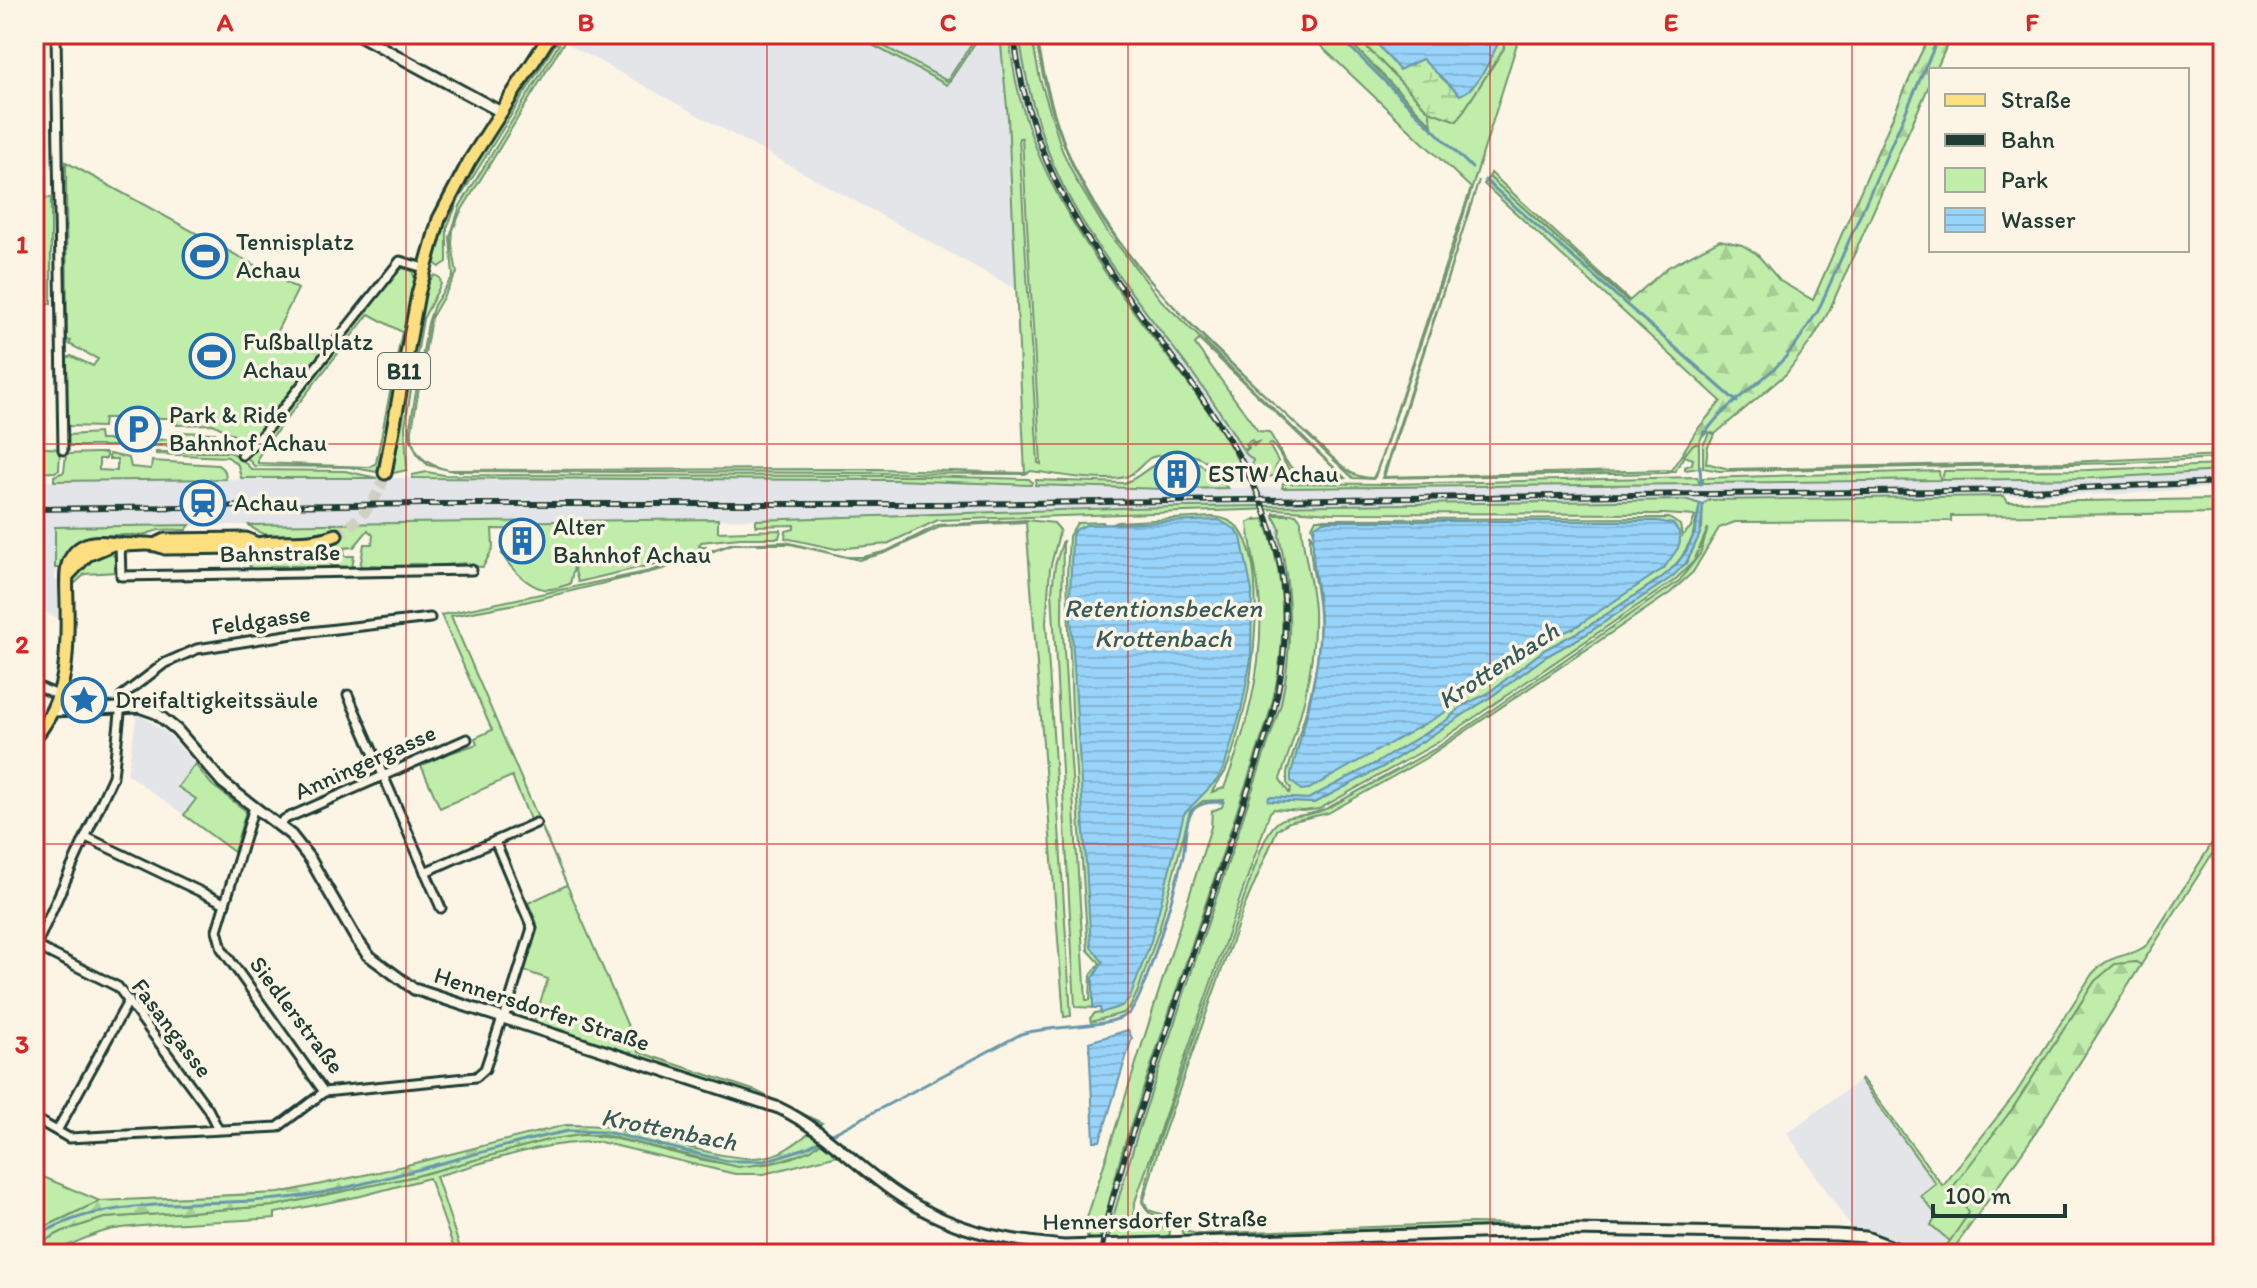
<svg xmlns="http://www.w3.org/2000/svg" width="2257" height="1288" font-family="Itim,sans-serif">
<defs>
<pattern id="forest-firs" width="22" height="20" patternUnits="userSpaceOnUse" patternTransform="scale(2)"><rect width="22" height="20" fill="#c0edaa"/><path d="M5 1l3.5 6h-7zM16 11l3.5 6h-7z" fill="#a5cc93"/></pattern>
<pattern id="wetland-marsh" width="20" height="14" patternUnits="userSpaceOnUse" patternTransform="scale(2)"><rect width="20" height="14" fill="#c0edaa"/><path d="M1 5h8M5 5V1M11 12h8M15 12V8" fill="none" stroke="#a5cc93"/></pattern>
<pattern id="water-rules" width="6" height="5" patternUnits="userSpaceOnUse" patternTransform="scale(2)"><rect width="6" height="5" fill="#98d3f9"/><path d="M0 2.5h6" fill="none" stroke="#83b6d6"/></pattern>
</defs>
<rect width="100%" height="100%" fill="#fcf5e5"/>
<filter id="ink" filterUnits="userSpaceOnUse"><feTurbulence type="fractalNoise" baseFrequency=".0125" numOctaves="2"/><feDisplacementMap in="SourceGraphic" scale="16" xChannelSelector="R" yChannelSelector="G"/><feConvolveMatrix kernelMatrix="1 2 1 2 8 2 1 2 1" color-interpolation-filters="sRGB"/></filter>
<g filter="url(#ink)">
<g fill="#e3e5e8">
<path d="M562,34h438l8,84 8,171 -452,-247 -4,-2z"/>
<path d="M1009,34h10l16,78 16,47 21,45 28,44 113,154 33,52 7,6 -1,4 -9,5 -47,-74 -102,-136 -29,-47 -33,-75 -17,-61z"/>
<path d="M2223,471v16l-103,7 -411,6 -2,4h-7l-12,-4 -569,8 -344,11 -719,8 -1,53 3,1v37l-24,-10v-127l329,-3 379,1 151,1 270,9 934,-11z"/>
<path d="M1277,524l3,6 -1,5 11,73 -1,49 -8,47 -143,428 -25,92 -2,3 -10,-1 21,-74 151,-449 8,-42 2,-44 -10,-68 -6,-21z"/>
<path d="M137,713l31,21 27,30 -16,22 17,13 -12,16 -57,-41z"/>
<path d="M1860,1080l76,104 1,32 -6,9 20,17 -10,12h-20l-40,-17 -28,-7 -66,-97z"/>
</g>
<g fill="#c0edaa" stroke="#70956f" stroke-width="2" fill-rule="evenodd">
<path d="M556,34h6l-2,6 4,2 -104,171 -7,17 -1,14 5,29 -26,45 -19,111c-2,25 14,36 37,41l428,-1 148,4 -17,-355 -8,-84h9c11,131 82,221 158,322 29,38 60,77 79,122l-18,-3 2,3 10,2c-25,4 -27,-27 -59,-26 -10,0 -22,0 -31,4 -9,6 -14,16 -25,19 -24,6 -69,-3 -94,-6l-6,3 -572,-3 -25,-6 -10,-9 -8,-18v-12l18,-103 6,-18 19,-29 -3,-39 10,-31 99,-162 -3,-1 -98,158 -11,27v34l-8,5 -7,-7 10,-37 13,-26zM1019,138h3l19,326 -3,-1z"/>
<path d="M852,34h10l85,47 31,-47h3l-34,51z"/>
<path d="M1019,34h12l9,45 22,71 14,30 32,53 54,68 183,177 -50,-1c-11,-10 -13,-24 -24,-34l-2,2 9,16 -5,15 -8,2 -9,-4 -4,-10 1,-4 -9,-8 5,-4 -1,-3 4,-2 2,3 4,-4 -4,1 -2,-3 -7,4 2,4 -4,2c-49,-88 -123,-159 -171,-247 -29,-52 -45,-110 -53,-169zM1199,340l137,130 -2,7c-47,2 -43,-10 -65,-45l-11,-1 -63,-87z"/>
<path d="M1035,34h2c7,46 18,91 38,134 53,113 167,205 257,289 14,12 21,21 41,21l4,-8 94,-282 -163,-154h34l89,90 -2,-13 28,10 47,-73 -2,-14h18l-68,218 -77,225 -2,2 -20,-1c-42,-39 -83,-78 -124,-117 -57,-55 -114,-110 -150,-182 -23,-46 -36,-95 -44,-145z"/>
<path d="M66,162l232,127 -21,42 38,20 3,-3 5,6 -69,86 -9,1 -32,-17 -36,1 -1,-7h-32l-1,7h-6l-1,-7h-32l-1,9 -35,-1 -2,-67 5,-3 22,10 5,-7 -29,-15 2,-3 -4,-1z"/>
<path d="M1491,173l139,128 -1,1 -140,-125z"/>
<path d="M1479,180l-95,297 287,-7 11,-16 2,1 9,-11h6v24l-14,2v-3l7,-3 1,-5 -9,-3 -9,15 -9,2 -284,5z"/>
<path d="M34,196l17,2v106l-17,-6z"/>
<path d="M403,268l9,3 4,10 -39,191 -28,-5 -95,-1 -8,-10 14,-11 129,-165zM369,314l33,18 -26,131 -7,4 -111,-4v-6l11,-16z"/>
<path d="M435,275l5,3 1,6 -18,35 -18,107 2,44 -18,4 4,-4 31,-183z"/>
<path d="M177,432l38,1 28,16 -2,2 -13,-5h-78v-13h3l1,7 22,-1z"/>
<path d="M1710,432l5,2 -7,12 -2,17 23,6 338,-7 156,-7v3l-100,5 -404,8 -16,-3v-23z"/>
<path d="M99,433l1,7h41v-7h3l2,13h-80l2,-11z"/>
<path d="M34,447l26,2 -1,21 -4,2 -21,1z"/>
<path d="M156,452h74l10,5 12,13 93,1 32,7h-136l-3,-13 -10,-8 -72,-3z"/>
<path d="M96,453h10v6h-7v11l18,1v-12h-8v-5l20,4 2,9 20,2 1,-8 66,4 7,6 1,8 -172,2v-5l10,-4 2,-18z"/>
<path d="M1176,459v9h-14v8h-5v9l5,1 1,3 -128,-4 1,-5 88,3c21,-7 26,-23 52,-24z"/>
<path d="M1178,459l21,4 29,25 -46,1v-6h12v-15h-16z"/>
<path d="M2223,465v6l-126,7 -155,2 2,-9 143,-1z"/>
<path d="M1939,471l1,9 -237,3v-5z"/>
<path d="M427,472l17,3 476,1 109,3 3,3 -1,3 -138,-5 -481,-2v-3z"/>
<path d="M1697,477l3,7 -418,4 1,-5 104,1z"/>
<path d="M2004,496l4,6 215,-3v14l-272,3v5l-216,1 -16,6 -26,44 -23,21 -244,165 -98,55 -39,9 -12,8 -34,80 -83,234 -16,56 4,10 29,9 12,13 8,2 274,-11 382,7 13,3 -363,-6 -314,11 -5,-3 -8,-13 -27,-9 -7,-11 11,-47 107,-303c19,-50 30,-27 68,-44l107,-59 244,-168 21,-27 8,-26 -14,33 -19,19 -238,163 -118,66 -16,2 -29,-2 -4,3 -135,390 -1,18 35,9 1,5 -6,4 -56,3 6,-27 24,-82 143,-428c12,-57 11,-112 -2,-169l1,-6 -7,-14h16l-16,-2 23,1 5,6c0,27 12,61 13,91 2,60 -15,113 -34,168l9,14 2,-4 -4,-6v-11c17,-51 35,-103 32,-158 -1,-27 -11,-54 -9,-81l5,12 3,-1 -6,-17 4,-8 353,-1 11,7 2,11 9,-9 4,-11 -31,-2 -333,-1 -54,-4 -339,11 -51,24 -51,5 -51,-11 1,-7 8,-2v-4l-38,1v-6l363,-12 569,-8 12,4 -8,34 -11,20 -13,15 -81,54 -43,23 -57,44 -25,12 -15,14 -69,42 -70,37 -38,-2 -1,4 45,2 69,-36 109,-71 53,-39 40,-22 78,-52 23,-20 5,-9 11,-26 1,-24 6,-4z"/>
<path d="M1212,517c10,0 21,4 27,12 28,33 15,150 3,189 -5,18 -9,37 -17,54 -4,7 -10,14 -13,20l12,-4c22,-57 39,-118 36,-180 -1,-29 -9,-56 -12,-85l9,-5 -2,2 9,-1c25,65 23,136 3,203l-145,430 -23,90 -12,-5v-19l124,-391 1,-16 10,-4 2,-7 -21,1 -13,10 -31,119 -21,61 -8,17 -7,5 -32,9 -1,-4 5,-5 6,-1 -1,-4 -25,-1 -23,-416 3,-26 8,-25 -1,79 24,381h4l1,-25 9,-12 -12,-13 -16,-238 -5,-136 2,-40 8,-13 26,-1 3,6 11,-6z"/>
<path d="M718,519v13l63,-2 -2,8h-39l-39,4 -2,4h8l-35,14 -94,22 -4,-15 -4,17c-8,2 -18,7 -27,5 -15,-3 -34,-22 -41,-35h26v-4h11v-20l-47,-1 1,19 -10,19 -16,-1 -2,-3 -38,4 -2,-3h-15l-1,3 -38,-2 -2,3h-9l4,-24h8l1,-9 -5,-5 -14,17 -10,1 1,8h9l-2,12 -21,-3 -2,3 -22,1 -1,-3h-15l-2,3 -3,-3h-15l-2,3 -19,2 -1,-13 -7,-1 6,-7h62l25,-6 2,-4 -5,-10c-25,4 -62,15 -83,-5z"/>
<path d="M1026,520l28,3 6,7 -10,39 -4,53 25,394 -7,1 -38,-495 -84,4 -57,27 -26,7 -69,-16h-57l-70,25 -142,34 -70,13 188,436 117,39 66,32 -4,3 -24,-16 -42,-17 -219,-70 15,-44 -26,-9 15,-47 -9,-20 39,-18 -29,-66 -7,3 -19,-46 -72,32 -20,-45 57,-19 -2,-6 17,-8 -51,-115 209,-44 80,-27 56,-2 61,15h16l24,-6 51,-26z"/>
<path d="M190,525l-4,5c-8,0 -17,-1 -26,0 -7,1 -11,4 -18,5 -35,1 -68,-7 -83,33h-4v-41z"/>
<path d="M110,552l6,6v14l-31,2 -13,12c3,-20 18,-31 38,-34z"/>
<path d="M195,764l17,21 34,26 -12,41 -50,-37 12,-16 -18,-12z"/>
<path d="M2223,826v11l-82,128 -6,-3 -40,19 -82,127 -59,79 16,26 -19,29 -20,-17 6,-9 -16,-20 15,-12 -76,-104 2,-1 81,107 73,-93 76,-119c22,-24 39,-15 56,-30z"/>
<path d="M580,1135c84,2 168,64 245,4l13,16 -74,19h-29l-135,-32c-55,-2 -111,20 -164,34l26,78h-6l-27,-76 -68,18 -86,17v5c-53,4 -107,4 -160,11 -28,4 -54,25 -81,25v-8l29,-15 41,-13 169,-12 143,-30 131,-36z"/>
<path d="M34,1173l66,28 -66,31z"/>
</g>
<g fill="url(#forest-firs)" stroke="#70956f" stroke-width="2">
<path d="M1342,34h12l75,77 3,14z"/>
<path d="M1931,34h21l-16,36h-5v11l-102,230 -15,26 -28,37 -71,60 -11,-3 -5,13h-6l-9,12 -2,-2 14,-23 25,-30 -237,-217 5,-7 139,125 40,-35 52,-27 22,5 15,9 23,27 33,19 106,-243z"/>
<path d="M2136,962l5,3 -106,169 -85,120h-9l28,-41 -16,-26 60,-79 82,-127 20,-17z"/>
<path d="M566,1125c19,0 38,0 56,4 41,7 107,37 147,27 17,-4 30,-16 43,-25l13,8 -14,11 -13,5 -27,8 -33,4 -134,-32h-24l-33,5 -131,36 -143,30 -169,12 -41,13 -29,15v-14l66,-31 179,-8 104,-22z"/>
</g>
<path fill="url(#wetland-marsh)" stroke="#70956f" stroke-width="2" d="M1354,34h15l4,7 49,18 78,-19 -2,-6h4l2,14 -47,73 -28,-10z"/>
<g fill="url(#water-rules)" stroke="#6897aa" stroke-width="2">
<path d="M1369,34h128l3,6c-10,18 -20,48 -40,55l-38,-36 -23,11z"/>
<path d="M1700,504h3l-3,30 -14,29 -14,14 -87,58 -40,22 -53,39 -109,71 -69,36 -46,-2 1,-4 39,2 70,-37 69,-42 15,-14 25,-12 57,-44 43,-23 73,-48 16,-14 11,-15 9,-20z"/>
<path d="M1219,520l16,9 6,8 11,54 -1,68 -10,52 -17,57 -7,12 -33,34 -33,127 -21,57 -8,8 -21,7 -1,-5h-7v-30l10,-16 -12,-15 -21,-345 2,-67 3,-5 11,-5z"/>
<path d="M1323,521h335l15,3 6,8 1,9 -2,7 -14,20 -90,60 -34,15 -61,44 -20,9 -15,17 -135,76 -8,1 -10,-9v-8c14,-49 28,-97 29,-148 1,-32 -12,-67 -5,-99z"/>
<path d="M1128,1030l4,8 -32,103h-6l-5,-99z"/>
</g>
<g fill="none" stroke-linecap="round" stroke-linejoin="round">
<g stroke="#6897aa" stroke-width="3">
<path d="M1337,34l135,134"/>
<path d="M1485,180l252,222"/>
<path d="M1704,435c15,-25 51,-48 73,-69 17,-16 28,-36 41,-55l122,-277"/>
<path d="M1700,466l1,18"/>
<path d="M34,1237c20,-10 40,-20 62,-24 73,-16 150,-5 224,-20 84,-16 165,-45 248,-62l38,1 121,29h38l41,-13 215,-114c29,-9 88,-5 108,-21 15,-11 48,-133 54,-157 3,-14 1,-36 11,-47 7,-7 20,-7 29,-7"/>
</g>
<path stroke="#d0d0c2" stroke-width="11" stroke-dasharray="11 5.5" stroke-linecap="butt" d="M336,535c24,-14 42,-34 49,-62"/>
<g stroke="#1f3d34" stroke-width="13">
<g id="minor">
<path d="M56,34l7,416"/>
<path d="M242,455l16,-15 142,-179 24,7"/>
<path d="M120,544l1,32 351,-6"/>
<path d="M34,685l26,11"/>
<path d="M348,695l93,213"/>
<path d="M254,807l-37,123 5,19 102,143 152,-15 9,-8 17,-51"/>
<path d="M279,824l6,-5 182,-80"/>
<path d="M86,837l138,66"/>
<path d="M495,841l37,87 -28,91"/>
<path d="M425,872l111,-49"/>
<path d="M36,946l82,41 90,122 10,20"/>
<path d="M34,950l79,-174 9,-80 43,-33 32,-14 96,-15 137,-16"/>
<path d="M34,1118l35,20 209,-11 46,-35"/>
<path d="M58,1129l71,-129"/>
</g>
</g>
<g stroke="#1f3d34" stroke-width="15">
<g id="tertiary">
<path d="M357,34l144,78"/>
<path d="M54,711l85,-4 17,6 21,17 46,53 68,52 19,24 45,78 13,18 46,34 365,119c44,21 75,56 115,84 55,38 105,48 170,54l511,-16 261,5 30,2 45,17"/>
</g>
</g>
<g stroke="#1f3d34" stroke-width="17">
<g id="primary">
<path d="M385,473l33,-179 21,-75 30,-57 82,-128"/>
<path d="M157,544l8,-4 81,-1 9,4"/>
<path d="M68,575l19,-20 26,-11"/>
<path d="M34,738c34,-39 34,-84 33,-134 0,-10 -2,-34 2,-42 10,-22 29,-21 47,-18 16,3 33,-4 49,4l79,-1c30,-10 62,0 92,-12"/>
</g>
</g>
<use href="#minor" stroke="#fcf5e5" stroke-width="7"/>
<use href="#tertiary" stroke="#fcf5e5" stroke-width="9"/>
<use href="#primary" stroke="#fddf80" stroke-width="11"/>
<g stroke="#1f3d34" stroke-width="6">
<g id="rail">
<path d="M1014,34c7,68 31,136 67,194 105,170 250,269 190,493l-144,428 -20,69 -6,36"/>
<path d="M34,509l390,-5h516l1091,-14 192,-8"/>
</g>
</g>
<use href="#rail" stroke="#fcf5e5" stroke-width="3" stroke-dasharray="9" stroke-linecap="butt"/>
</g>
</g>
<path fill="none" stroke="#d62828" stroke-width="2" stroke-opacity="0.55" d="M406,34v1220M767,34v1220M1128,34v1220M1490,34v1220M1852,34v1220M34,444h2189M34,844h2189"/>
<defs>
<g id="stadium-ring" transform="scale(2.3)"><circle r="9.5" fill="#fcf5e5" stroke="#1f6fb2" stroke-width="1.5"/><path d="M0-5a6.5 5 0 1 0 0 10a6.5 5 0 1 0 0-10ZM-3.5-1.8h7v3.6h-7Z" fill="#1f6fb2"/></g>
<g id="parking-ring" transform="scale(2.3)"><circle r="9.5" fill="#fcf5e5" stroke="#1f6fb2" stroke-width="1.5"/><path d="M-3.5-5.5H1a3.5 3.5 0 0 1 0 7H-1V5.5H-3.5ZM-1-3.4V-.6H.8a1.4 1.4 0 0 0 0-2.8Z" fill="#1f6fb2"/></g>
<g id="building-ring" transform="scale(2.3)"><circle r="9.5" fill="#fcf5e5" stroke="#1f6fb2" stroke-width="1.5"/><path d="M-4-6H4V6H1V3H-1V6H-4ZM-2.5-4.3h1.7v1.8h-1.7ZM.8-4.3h1.7v1.8H.8ZM-2.5-1h1.7V.8h-1.7ZM.8-1h1.7V.8H.8Z" fill="#1f6fb2"/></g>
<g id="station-ring" transform="scale(2.3)"><circle r="9.5" fill="#fcf5e5" stroke="#1f6fb2" stroke-width="1.5"/><path d="M-3-6H3Q5-6 5-4V2Q5 4 3 4L4.5 6H3L1.5 4h-3L-3 6H-4.5L-3 4Q-5 4-5 2V-4Q-5-6-3-6ZM-3.5-4v3h7v-3ZM-3.5 1v1.5H-2V1ZM2 1v1.5H3.5V1Z" fill="#1f6fb2"/></g>
<g id="sight-ring" transform="scale(2.3)"><circle r="9.5" fill="#fcf5e5" stroke="#1f6fb2" stroke-width="1.5"/><path d="M0-6L1.8-2.2L6-1.7L2.9 1.2L3.7 5.4L0 3.3L-3.7 5.4L-2.9 1.2L-6-1.7L-1.8-2.2Z" fill="#1f6fb2"/></g>
</defs>
<g fill-rule="evenodd">
<use href="#stadium-ring" x="205" y="256"/>
<use href="#stadium-ring" x="212" y="356"/>
<use href="#parking-ring" x="138" y="429"/>
<use href="#building-ring" x="1177" y="474"/>
<use href="#station-ring" x="203" y="503"/>
<use href="#building-ring" x="522" y="541"/>
<use href="#sight-ring" x="84" y="700"/>
</g>
<g text-anchor="middle" stroke-width="7" stroke-linejoin="round" paint-order="stroke">
<rect fill="#fcf5e5" stroke="#617469" stroke-width="2" x="378" y="353" width="52" height="36" rx="6"/>
<g font-size="22" font-weight="bold" fill="#1f3d34">
<text x="404" y="379">B11</text>
</g>
<g font-size="24" fill="#1f3d34" stroke="#fcf5e5" text-anchor="start">
<text x="236" y="250">Tennisplatz<tspan x="236" dy="28">Achau</tspan></text>
<text x="243" y="350">Fußballplatz<tspan x="243" dy="28">Achau</tspan></text>
<text x="169" y="423">Park &amp; Ride<tspan x="169" dy="28">Bahnhof Achau</tspan></text>
<text x="1208" y="482">ESTW Achau</text>
<text x="234" y="511">Achau</text>
<text x="553" y="535">Alter<tspan x="553" dy="28">Bahnhof Achau</tspan></text>
<text x="115" y="708">Dreifaltigkeitssäule</text>
</g>
<g font-size="24" fill="#1f3d34" stroke="#fcf5e5">
<text transform="translate(280 553) rotate(-1)" y="8">Bahnstraße</text>
<text transform="translate(261 620) rotate(-8)" y="8">Feldgasse</text>
<text transform="translate(365 762) rotate(-24)" y="8">Anningergasse</text>
<text transform="translate(542 1009) rotate(18)" y="8">Hennersdorfer Straße</text>
<text transform="translate(297 1015) rotate(53)" y="8">Siedlerstraße</text>
<text transform="translate(172 1028) rotate(53)" y="8">Fasangasse</text>
<text transform="translate(1155 1220) rotate(-1)" y="8">Hennersdorfer Straße</text>
</g>
<g font-size="26" font-style="italic" fill="#375b5b" stroke="#fcf5e5">
<text x="1163" y="617">Retentionsbecken<tspan x="1163" dy="30">Krottenbach</tspan></text>
<text transform="translate(1498 665) rotate(-33)" y="9">Krottenbach</text>
<text transform="translate(669 1129) rotate(11)" y="9">Krottenbach</text>
</g>
</g>
<rect width="2257" height="1288" fill="none" stroke="#fcf5e5" stroke-width="88"/>
<rect x="1929" y="68" width="260" height="184" fill="#fcf5e5" stroke="#a4ab9e" stroke-width="2"/>
<rect x="1945" y="94" width="40" height="12" fill="#fddf80" stroke="#a4ab9e" stroke-width="2"/>
<text x="2001" y="108" font-size="24" fill="#1f3d34">Straße</text>
<rect x="1945" y="134" width="40" height="12" fill="#1f3d34" stroke="#a4ab9e" stroke-width="2"/>
<text x="2001" y="148" font-size="24" fill="#1f3d34">Bahn</text>
<rect x="1945" y="168" width="40" height="24" fill="#c0edaa" stroke="#a4ab9e" stroke-width="2"/>
<text x="2001" y="188" font-size="24" fill="#1f3d34">Park</text>
<rect x="1945" y="208" width="40" height="24" fill="url(#water-rules)" stroke="#a4ab9e" stroke-width="2"/>
<text x="2001" y="228" font-size="24" fill="#1f3d34">Wasser</text>
<path d="M1933 1204v12h132v-12" fill="none" stroke="#1f3d34" stroke-width="4"/>
<text x="1945" y="1204" font-size="24" fill="#1f3d34" stroke="#fcf5e5" stroke-width="6" paint-order="stroke">100 m</text>
<rect x="44" y="44" width="2169" height="1200" fill="none" stroke="#d62828" stroke-width="3"/>
<g font-size="26" text-anchor="middle" font-weight="bold" fill="#d62828">
<text x="225" y="31">A</text>
<text x="586" y="31">B</text>
<text x="948" y="31">C</text>
<text x="1309" y="31">D</text>
<text x="1671" y="31">E</text>
<text x="2032" y="31">F</text>
<text x="22" y="253">1</text>
<text x="22" y="653">2</text>
<text x="22" y="1053">3</text>
</g>
</svg>
